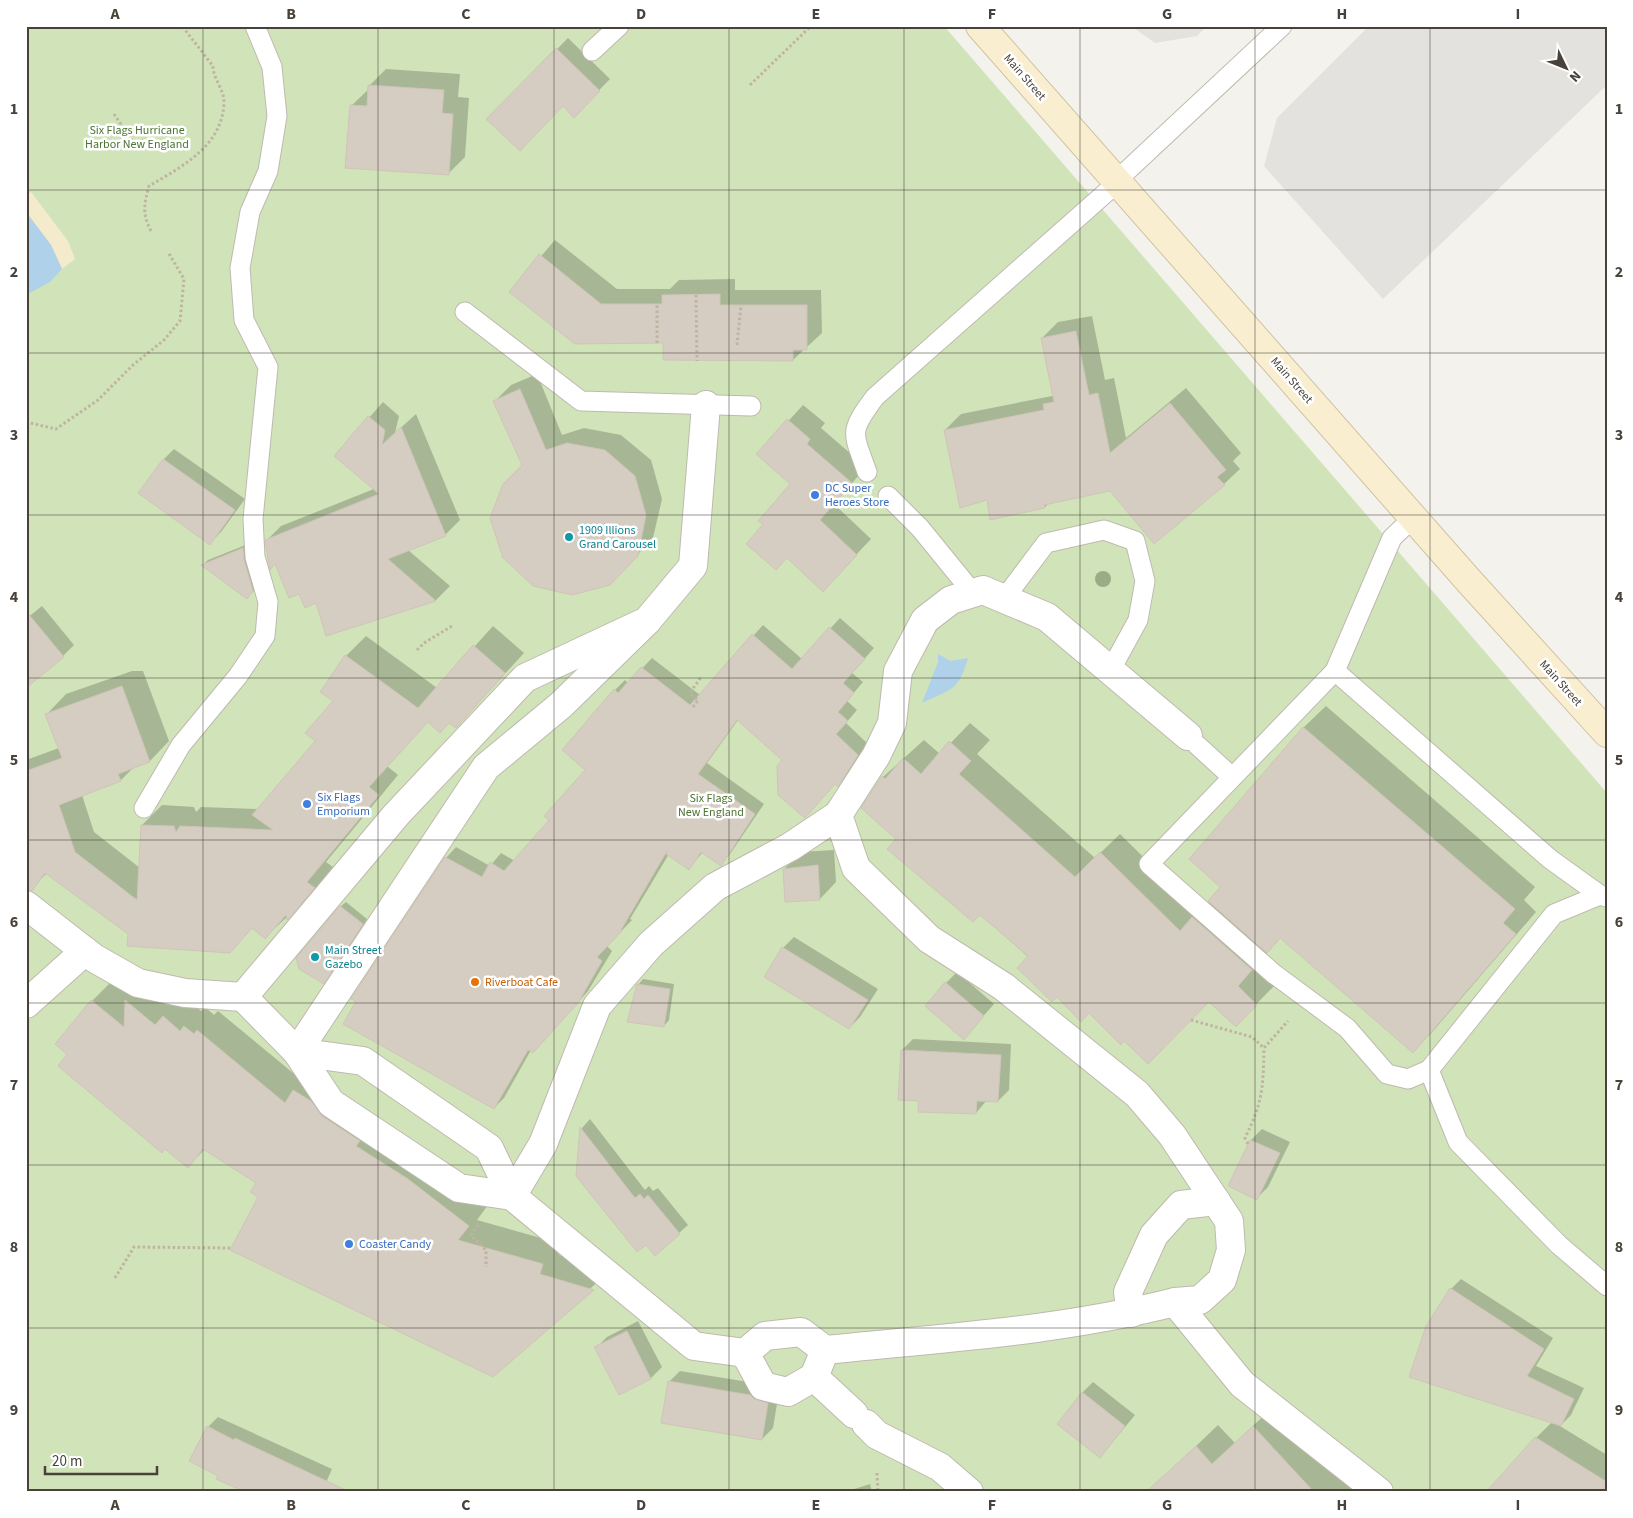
<svg xmlns="http://www.w3.org/2000/svg" width="1633" height="1518" font-family="'Source Sans 3',sans-serif">
<rect width="100%" height="100%" fill="#f4f2ec"/>
<path fill="#d1e4b9" d="M26,26h918l663,767v699h-1581z"/>
<path fill="#f4ebcc" d="M31,192l37,49 7,18 -13,10 -11,-24 -25,-33v-18z"/>
<g fill="#e3e2df">
<path d="M1131,26h76l-10,10 -42,7z"/>
<path d="M1369,26h238v59l-224,214 -119,-133 13,-48z"/>
</g>
<g fill="#afd2ea">
<path d="M26,212l25,33 11,24 -12,13 -24,13z"/>
<path d="M938,654l13,7 17,-3c-9,33 -17,31 -46,45l16,-41z"/>
</g>
<g fill="#0003">
<path d="M568,38l42,41 -36,37 -11,-11 -75,14z"/>
<path d="M386,69l74,5 -2,23 11,1 -4,59 -17,17 -97,-68 18,-17 1,-4z"/>
<path d="M555,240l62,49h53l9,-9 56,-1v11h86l1,43 -29,27 -129,-19 -153,-50z"/>
<path d="M1092,316l13,64 9,-2 12,60 60,-50 55,65 -8,8 7,8 -16,15 -113,6 -62,13 -4,4 -57,-9 -43,-68 16,-16 91,-18 2,-1 -12,-57 16,-16z"/>
<path d="M537,374l25,61 22,-7 37,7 30,25 11,39 -9,39 -27,29 -103,-102 -28,-64 16,-16z"/>
<path d="M383,402l16,14 -4,17 21,-19 44,106 -15,15 -37,15 42,36 -14,14 -110,34 -10,-32 -16,-10 -33,-52 14,-14 93,-37 -39,-33z"/>
<path d="M803,405l22,18 -4,5 45,39 -32,37 37,35 -48,51 -58,-66 27,-40 -34,-30z"/>
<path d="M174,449l71,50 -24,33 -11,11 -46,-84z"/>
<path d="M248,544l10,41 -6,8 -49,-28 5,-5z"/>
<path d="M42,606l32,39 -11,11 -37,-37z"/>
<path d="M840,618l34,30 -22,25 11,9 -16,19 10,9 -11,13 22,21 -20,31 -10,10 -54,-25 -46,-40 -31,43 57,41 -34,50 -10,10 -17,-12 -14,16 -20,-14 -39,65 2,1 -25,26 5,5 -24,40 -45,50 -12,9 -27,48 -10,10 -141,-110 93,-140 10,-11 34,19 11,-13 14,8 35,-41 37,-50 28,-80 10,-10 3,3 24,-25 48,37 63,-70 39,34z"/>
<path d="M493,626l31,27 -68,74 -6,-5 -22,-1 -41,45 11,9 -72,87 7,5 -26,32 -42,38 -12,-10 -24,25 -100,-19 -82,-60 -13,13 -8,-6v-120l33,-12 -12,-34 19,-20 66,-23h11l26,70 -19,20 -16,6 -13,13 -39,15 12,37 46,36 2,-43 20,-20 32,2 2,5 5,-5 57,2 58,-68 18,-40 -13,-9 25,-36 20,-20 71,52z"/>
<path d="M1326,706l209,181 -11,13 12,12 -102,118 -21,22 -132,-115 -25,29 19,19 -40,41 -26,-26 -84,39 -36,-27 -191,-173 -15,-62 41,-37 16,14 30,-31 20,17 -13,14 118,104 25,-24 79,78 23,-25 -32,-28 114,-132z"/>
<path d="M834,850l2,32 -16,17 -36,-30 17,-17z"/>
<path d="M346,902l21,17 -38,58 11,-70z"/>
<path d="M794,937l84,52 -18,28 -11,11 -66,-80z"/>
<path d="M957,972l37,32 -30,34 -18,-55z"/>
<path d="M643,979l31,5 -5,36 -5,6 -26,-41z"/>
<path d="M112,981l19,15 15,-15 29,24 9,-8 17,14 4,-4 9,8 4,-4 86,71 38,14 146,109 -11,15 85,24 -3,11 53,14 -119,107 -233,-180 -3,-14 -52,-33 -17,17 -132,-123 36,-42z"/>
<path d="M913,1039l98,5 -2,46 -11,11 -11,-1 -11,13 -56,-14 -18,-49z"/>
<path d="M590,1119l55,71 4,-4 4,5 5,-3 30,37 -9,8 -33,10 -68,-68 4,-47z"/>
<path d="M1262,1129l28,13 -22,45 -11,11 -27,-13 21,-45z"/>
<path d="M1461,1279l92,59 -17,28 48,22 -13,27 -11,11 47,29v24l-6,8 -65,-49 16,-16 -101,-133z"/>
<path d="M638,1321l24,46 -11,11 -32,16 -23,-46 11,-11z"/>
<path d="M680,1371l81,13 18,8 -6,36 -11,11 -93,-57z"/>
<path d="M1093,1382l42,33 -35,42 -18,-64z"/>
<path d="M1275,1405l81,87h-202l19,-24 45,-43 17,18z"/>
<path d="M218,1417l114,52 -10,23 -103,-17 -11,-48z"/>
<path d="M870,1484l2,8h-27z"/>
</g>
<g fill="#d5cdc2" stroke="#cfc5b6">
<path d="M556,48l44,43 -26,27 -11,-12 -43,45 -34,-32z"/>
<path d="M368,85l76,5 -2,23 11,1 -4,61 -104,-7 5,-63 17,1z"/>
<path d="M539,254l62,50h61v-9l58,-1v11h87v45h-14v11l-130,-1v-17l-88,1 -66,-52z"/>
<path d="M1076,331l13,64 9,-2 12,60 60,-50 56,67 -9,7 8,8 -71,59 -44,-53 -66,14 1,3 -55,12 -3,-20 -27,8 -16,-78 100,-20 -1,-6 11,-2 -13,-64z"/>
<path d="M520,389l26,61 21,-7 38,7 30,26 11,39 -8,41 -28,29 -38,10 -39,-9 -30,-28 -13,-40 13,-34 19,-19 -29,-64z"/>
<path d="M368,416l17,14 -3,15 19,-18 45,109 -58,23 48,42 -110,35 -10,-33 -11,5 -6,-14 -10,4 -14,-34 -5,6 -5,-30 114,-46 -45,-38z"/>
<path d="M787,419l23,20 -3,5 45,39 -32,37 37,35 -34,37 -36,-34 -11,12 -30,-26 17,-20 -5,-3 32,-37 -34,-30z"/>
<path d="M163,459l72,51 -25,35 -72,-52z"/>
<path d="M243,548l1,12 9,31 -6,8 -46,-34z"/>
<path d="M26,611l38,46 -38,31z"/>
<path d="M829,627l36,32 -22,24 11,10 -16,19 10,9 -12,13 22,21 -20,32 -3,-3 -30,34 -27,-23 -1,-29 5,-6 -45,-40 -39,54 57,40 -34,52 -20,-14 -12,18 -23,-16 1,-3 -46,79 1,1 -25,26 5,4 -24,42 -45,50 -5,-3 -34,59 -151,-85 13,-23 -5,-2 94,-142 37,20 8,-15 14,9 45,-51 -5,-4 41,-46 -23,-20 52,-61 4,4 23,-26 49,38 62,-71 40,35z"/>
<path d="M473,645l32,28 -49,55 -7,-5 -9,10 -12,-11 -59,65 10,8 -72,87 8,6 -28,32 -1,-5 -21,24 -13,-11 -22,25 -103,-7 1,-12 -83,-61 -13,18 -6,-1v-119l36,-13 -17,-44 77,-28 28,76 -32,12 3,7 -62,24 16,47 62,48 4,-75 33,1 2,6 4,-6 93,4 -21,-15 63,-74 -10,-8 28,-32 -13,-9 25,-37 73,53z"/>
<path d="M1303,727l212,182 -12,14 13,11 -103,119 -133,-115 -13,15 -59,-52 12,-14 -31,-28z"/>
<path d="M949,741l22,20 -12,13 116,103 25,-25 80,79 12,-14 60,53 -14,16 19,19 -21,22 -27,-25 -61,62 -24,-23 -3,4 -32,-32 -8,9 -24,-25 -5,5 -35,-34 11,-12 -48,-41 -7,7 -86,-73 9,-10 -35,-31 21,-32 3,3 18,-21 18,16z"/>
<path d="M818,865l2,35 -35,2 -2,-33z"/>
<path d="M340,906l23,18 -39,60 -25,-15 -3,-11z"/>
<path d="M782,947l86,53 -19,29 -85,-52z"/>
<path d="M945,982l39,34 -20,24 -39,-34z"/>
<path d="M637,984l33,5 -6,38 -37,-5z"/>
<path d="M91,1000l33,27 1,-27 30,25 8,-9 17,15 4,-5 10,8 3,-4 88,73 8,-13 18,11 11,15 38,25 -4,5 52,33 61,47 -11,14 85,24 -3,10 54,16 -101,87 -263,-127 28,-53 -8,-5 6,-9 -53,-34 -15,19 -23,-19 -3,4 -104,-87 9,-12 -12,-10z"/>
<path d="M901,1050l100,5 -3,47 -21,-1 -1,13 -58,-2v-11l-20,-1z"/>
<path d="M580,1127l55,71 5,-4 4,5 4,-4 32,39 -25,22 -9,-11 -9,7 -61,-76z"/>
<path d="M1250,1140l30,13 -23,47 -29,-14z"/>
<path d="M1450,1288l94,61 -17,27 47,23 -13,27 -152,-49 17,-51z"/>
<path d="M627,1331l24,48 -32,16 -25,-48z"/>
<path d="M668,1381l82,14 4,4 14,4 -6,37 -101,-17z"/>
<path d="M1082,1392l43,34 -25,32 -43,-34z"/>
<path d="M207,1426l27,14 1,-2 115,54h-105l-29,-13 2,-3 -29,-15z"/>
<path d="M1253,1426l61,66h-168l50,-46 16,18z"/>
<path d="M1535,1437l72,45v10h-121z"/>
</g>
<g fill="none" stroke-linecap="round" stroke-linejoin="round">
<g stroke="#bfb9af" stroke-width="21">
<g id="lane">
<path d="M592,51l27,-25"/>
<path d="M1116,181l166,-155"/>
<path d="M465,312l116,89 170,5"/>
<path d="M867,472c-14,-40 -19,-39 8,-75l243,-215"/>
<path d="M888,496l32,32 53,65"/>
<path d="M1004,599l42,-56 58,-13 31,11 10,40 -7,39 -28,51"/>
<path d="M1335,671l57,-133 22,-21"/>
<path d="M1197,745l35,32"/>
<path d="M144,808l37,-63 57,-69 27,-40 3,-34 -13,-45 -2,-38 15,-152 -24,-47 -4,-52 10,-56 18,-41 9,-55 -5,-49 -17,-41"/>
<path d="M1600,895l-46,19 -125,156 -21,9 -21,-5 -40,-46 -73,-54 -125,-110 186,-193 215,188 50,36 7,2"/>
<path d="M1429,1070l29,72 101,103 48,41"/>
</g>
</g>
<g stroke="#bfb9af" stroke-width="30">
<g id="street">
<path d="M647,621l-86,84 -75,62 -189,285 34,51 128,85 53,8 31,-52 54,-138 54,-62 64,-57 75,-40 48,-32"/>
<path d="M26,905l68,53 44,25 47,10 58,4 153,-182 129,-137 122,-57 46,-55 13,-161"/>
<path d="M243,997l54,55 66,9 126,87 23,48 182,150 51,7 20,-17 36,-4 24,18c117,-12 236,-19 350,-48l67,82 137,108"/>
<path d="M26,1004l59,-53"/>
<path d="M1175,1302l25,-2 22,-20 9,-30 -2,-29 -57,-86 -35,-41 -133,-107 -75,-48 -73,-71 -18,-53 38,-59 16,-33 6,-52 27,-51 26,-20 32,-10 64,27 141,119"/>
<path d="M1131,1313l-3,-21 26,-57 27,-30 35,-4"/>
<path d="M745,1353l18,33 25,6 26,-15 11,-27"/>
<path d="M814,1377l40,37"/>
<path d="M866,1424l11,11 63,32 29,25"/>
</g>
</g>
<g stroke="#cfc2a0" stroke-width="30">
<path id="secondary" d="M980,26l489,555 138,152"/>
</g>
<g stroke="#bfb4a2" stroke-width="3" stroke-dasharray="2.5 2.5" stroke-linecap="butt">
<path d="M750,85l61,-59"/>
<path d="M114,114l21,31 11,-7"/>
<path d="M151,231c-9,-17 -7,-27 -2,-45 34,-20 73,-40 75,-83 1,-12 -11,-24 -11,-37l-31,-40"/>
<path d="M696,295l1,66"/>
<path d="M657,343v-39"/>
<path d="M737,345l4,-40"/>
<path d="M26,422l30,7 42,-29 35,-35 31,-25 16,-19 4,-42 -16,-27"/>
<path d="M417,650l7,-7 28,-17"/>
<path d="M693,707l5,-7 -8,-7 11,-16"/>
<path d="M1191,1020l61,17 12,11"/>
<path d="M1248,1144l-3,-6c18,-37 18,-49 19,-90l24,-27"/>
<path d="M478,1225l-7,10 15,15v17"/>
<path d="M115,1278l19,-31 97,1"/>
<path d="M877,1473l1,19"/>
</g>
<use href="#lane" stroke="#fff" stroke-width="19"/>
<use href="#street" stroke="#fff" stroke-width="28"/>
<use href="#secondary" stroke="#f9efd0" stroke-width="28"/>
</g>
<circle fill="#98ad86" cx="1103" cy="579" r="8"/>
<path fill="none" stroke="#48423a" stroke-width="1" stroke-opacity="0.55" d="M203,26v1466M378,26v1466M554,26v1466M729,26v1466M904,26v1466M1080,26v1466M1255,26v1466M1430,26v1466M26,190h1581M26,353h1581M26,515h1581M26,678h1581M26,840h1581M26,1003h1581M26,1165h1581M26,1328h1581"/>
<g fill="#3f7fe0" stroke="#fff" stroke-width="2">
<circle cx="815" cy="495" r="5"/>
<circle cx="307" cy="804" r="5"/>
<circle cx="349" cy="1244" r="5"/>
</g>
<g fill="#0f9aa8" stroke="#fff" stroke-width="2">
<circle cx="569" cy="537" r="5"/>
<circle cx="315" cy="957" r="5"/>
</g>
<circle fill="#e8710a" stroke="#fff" stroke-width="2" cx="475" cy="982" r="5"/>
<g text-anchor="middle" stroke-width="5" stroke-linejoin="round" paint-order="stroke">
<g font-size="12" fill="#48423a" stroke="#fff">
<text transform="translate(1025 77) rotate(49)" y="4">Main Street</text>
<text transform="translate(1292 380) rotate(49)" y="4">Main Street</text>
<text transform="translate(1561 683) rotate(48)" y="4">Main Street</text>
</g>
<g font-size="12" fill="#4c7432" stroke="#fff">
<text x="137" y="134">Six Flags Hurricane<tspan x="137" dy="14">Harbor New England</tspan></text>
<text x="711" y="802">Six Flags<tspan x="711" dy="14">New England</tspan></text>
</g>
<g font-size="12" fill="#366cbe" stroke="#fff" text-anchor="start">
<text x="825" y="492">DC Super<tspan x="825" dy="14">Heroes Store</tspan></text>
<text x="317" y="801">Six Flags<tspan x="317" dy="14">Emporium</tspan></text>
<text x="359" y="1248">Coaster Candy</text>
</g>
<g font-size="12" fill="#0d838f" stroke="#fff" text-anchor="start">
<text x="579" y="534">1909 Illions<tspan x="579" dy="14">Grand Carousel</tspan></text>
<text x="325" y="954">Main Street<tspan x="325" dy="14">Gazebo</tspan></text>
</g>
<g font-size="12" fill="#c56008" stroke="#fff" text-anchor="start">
<text x="485" y="986">Riverboat Cafe</text>
</g>
</g>
<rect width="1633" height="1518" fill="none" stroke="#ffffff" stroke-width="55"/>
<g transform="translate(1566 68) rotate(133)" stroke="#ffffff" stroke-width="4" paint-order="stroke">
<path d="M0-4L9 19L0 12L-9 19Z" fill="#48423a"/>
<text y="-8" font-size="14" font-weight="bold" text-anchor="middle" fill="#48423a">N</text>
</g>
<path d="M45 1466v8h112v-8" fill="none" stroke="#48423a" stroke-width="2.5"/>
<text x="52" y="1466" font-size="15" fill="#48423a" stroke="#ffffff" stroke-width="4" paint-order="stroke">20 m</text>
<rect x="28" y="28" width="1578" height="1462" fill="none" stroke="#48423a" stroke-width="2"/>
<g font-size="16" text-anchor="middle" font-weight="bold" fill="#48423a">
<text x="115" y="19">A</text>
<text x="291" y="19">B</text>
<text x="466" y="19">C</text>
<text x="641" y="19">D</text>
<text x="816" y="19">E</text>
<text x="992" y="19">F</text>
<text x="1167" y="19">G</text>
<text x="1342" y="19">H</text>
<text x="1518" y="19">I</text>
<text x="14" y="114">1</text>
<text x="1619" y="114">1</text>
<text x="14" y="277">2</text>
<text x="1619" y="277">2</text>
<text x="14" y="440">3</text>
<text x="1619" y="440">3</text>
<text x="14" y="602">4</text>
<text x="1619" y="602">4</text>
<text x="14" y="765">5</text>
<text x="1619" y="765">5</text>
<text x="14" y="927">6</text>
<text x="1619" y="927">6</text>
<text x="14" y="1090">7</text>
<text x="1619" y="1090">7</text>
<text x="14" y="1252">8</text>
<text x="1619" y="1252">8</text>
<text x="14" y="1415">9</text>
<text x="1619" y="1415">9</text>
<text x="115" y="1510">A</text>
<text x="291" y="1510">B</text>
<text x="466" y="1510">C</text>
<text x="641" y="1510">D</text>
<text x="816" y="1510">E</text>
<text x="992" y="1510">F</text>
<text x="1167" y="1510">G</text>
<text x="1342" y="1510">H</text>
<text x="1518" y="1510">I</text>
</g>
</svg>
